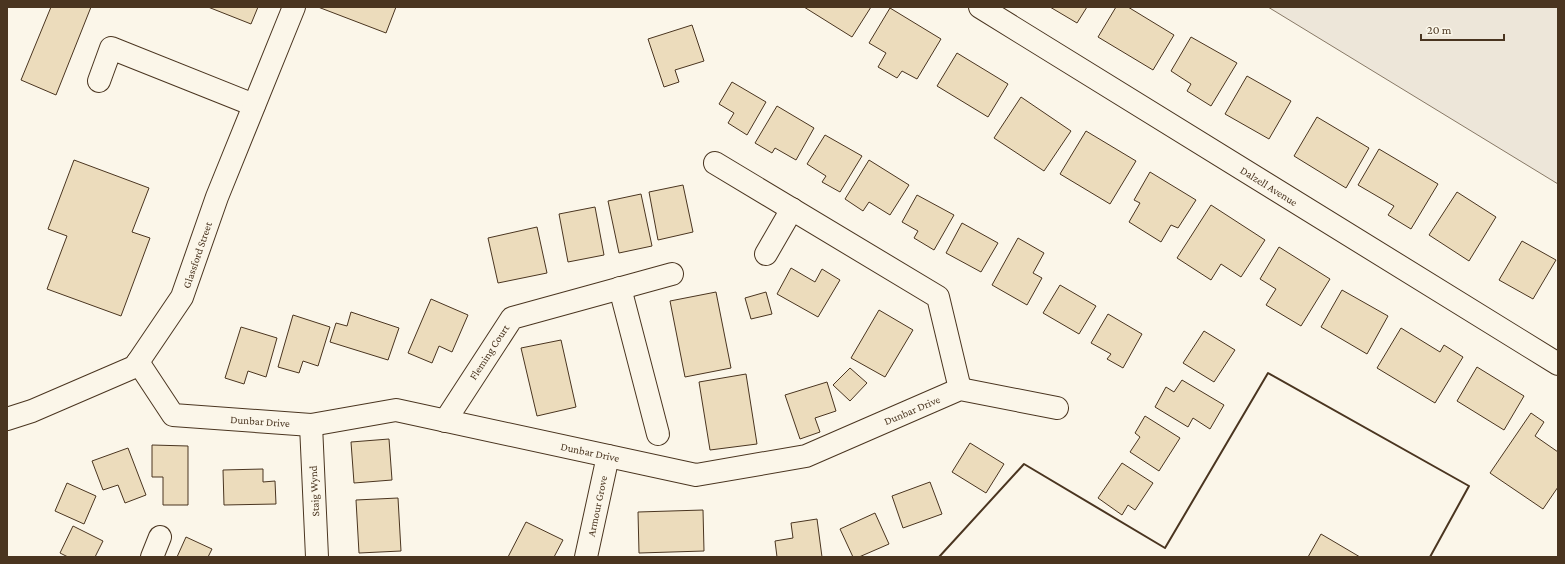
<svg xmlns="http://www.w3.org/2000/svg" width="1565" height="564" font-family="'Crimson Pro',serif">
<rect width="100%" height="100%" fill="#fbf6e9"/>
<path fill="#ede6d9" stroke="#887966" d="M1268,7h290v177z"/>
<g fill="#ecdcbc" stroke="#4a3520">
<path d="M51,7h40l-35,88 -35,-15z"/>
<path d="M208,7h50l-7,17z"/>
<path d="M318,7h78l-10,26z"/>
<path d="M804,7h67l-19,30z"/>
<path d="M1050,7h37l-10,16z"/>
<path d="M1116,7h12l46,28 -21,35 -55,-33z"/>
<path d="M890,8l51,31 -24,40 -15,-8 -5,7 -19,-11 8,-14 -17,-10z"/>
<path d="M692,25l12,36 -29,9 4,12 -15,5 -16,-48z"/>
<path d="M1191,37l46,26 -26,43 -24,-15 4,-7 -20,-13z"/>
<path d="M957,53l51,31 -20,33 -51,-31z"/>
<path d="M1247,76l44,25 -22,38 -44,-25z"/>
<path d="M732,82l34,20 -19,33 -19,-12 6,-10 -15,-9z"/>
<path d="M1021,97l50,34 -27,40 -50,-33z"/>
<path d="M777,106l37,22 -18,32 -21,-12 -3,5 -17,-10z"/>
<path d="M1317,117l52,31 -23,40 -52,-32z"/>
<path d="M1086,131l50,30 -26,43 -50,-30z"/>
<path d="M825,135l37,21 -22,36 -18,-10 4,-6 -19,-12z"/>
<path d="M1379,149l59,35 -27,45 -23,-14 6,-9 -36,-21z"/>
<path d="M74,160l75,28 -17,44 18,6 -29,78 -74,-27 20,-53 -19,-7z"/>
<path d="M869,160l40,25 -19,30 -21,-13 -6,9 -18,-12z"/>
<path d="M1150,172l46,28 -18,28 -7,-3 -10,17 -32,-20 11,-19 -6,-3z"/>
<path d="M683,185l10,47 -35,8 -9,-48z"/>
<path d="M1457,192l39,25 -27,44 -40,-26z"/>
<path d="M641,194l11,52 -33,7 -11,-52z"/>
<path d="M917,195l37,20 -20,35 -20,-12 4,-7 -16,-9z"/>
<path d="M1211,205l54,35 -24,37 -20,-13 -10,16 -34,-22z"/>
<path d="M595,207l9,48 -36,7 -9,-48z"/>
<path d="M962,223l36,20 -17,29 -35,-19z"/>
<path d="M537,227l10,46 -49,10 -10,-45z"/>
<path d="M1018,238l26,15 -11,20 9,5 -15,27 -35,-20z"/>
<path d="M1522,241l34,19 -23,39 -34,-19z"/>
<path d="M1279,247l51,32 -29,47 -35,-21 10,-16 -16,-10z"/>
<path d="M791,268l24,14 7,-13 18,11 -22,37 -41,-23z"/>
<path d="M1060,285l36,21 -17,28 -36,-21z"/>
<path d="M1342,290l46,26 -21,38 -46,-27z"/>
<path d="M716,292l15,76 -46,9 -15,-76z"/>
<path d="M766,292l6,22 -21,5 -6,-21z"/>
<path d="M431,299l37,16 -16,37 -13,-6 -7,17 -24,-10z"/>
<path d="M879,310l34,20 -28,47 -34,-19z"/>
<path d="M351,312l48,16 -11,32 -58,-18 6,-19 11,3z"/>
<path d="M1108,314l34,20 -19,34 -16,-9 4,-5 -20,-11z"/>
<path d="M293,315l37,12 -12,39 -15,-5 -4,12 -21,-6z"/>
<path d="M241,327l36,11 -11,39 -18,-6 -4,13 -19,-6z"/>
<path d="M1401,328l39,24 4,-7 19,12 -28,46 -58,-35z"/>
<path d="M1204,331l31,19 -21,32 -31,-19z"/>
<path d="M561,340l15,67 -39,9 -16,-68z"/>
<path d="M1477,367l47,29 -20,34 -47,-29z"/>
<path d="M850,368l17,15 -17,18 -17,-16z"/>
<path d="M746,374l11,70 -47,6 -11,-68z"/>
<path d="M1182,380l42,25 -14,24 -17,-11 -5,9 -33,-20 11,-20 8,5z"/>
<path d="M827,382l9,29 -21,7 5,14 -20,7 -15,-44z"/>
<path d="M1531,413l13,9 -9,14 23,16v35l-15,22 -53,-36z"/>
<path d="M1145,416l35,22 -21,33 -29,-19 10,-15 -5,-4z"/>
<path d="M389,439l3,41 -38,3 -3,-41z"/>
<path d="M970,443l34,21 -18,29 -34,-21z"/>
<path d="M152,445l36,1v59h-25v-28h-11z"/>
<path d="M128,448l18,47 -21,8 -7,-18 -15,5 -11,-29z"/>
<path d="M1122,463l31,20 -18,27 -7,-5 -6,10 -24,-17z"/>
<path d="M263,469v13l12,-1 1,23 -52,1 -1,-35z"/>
<path d="M930,482l12,32 -39,14 -11,-32z"/>
<path d="M67,483l29,13 -12,28 -29,-13z"/>
<path d="M398,498l3,53 -42,2 -3,-53z"/>
<path d="M703,510l1,41 -65,2 -1,-41z"/>
<path d="M875,513l14,31 -30,13h-6l-13,-28z"/>
<path d="M817,519l5,38h-45l-2,-16 18,-3 -2,-15z"/>
<path d="M526,522l37,18 -9,17h-46z"/>
<path d="M73,526l30,15 -8,16h-27l-8,-4z"/>
<path d="M1321,534l39,23h-52z"/>
<path d="M186,537l26,12 -4,8h-31z"/>
</g>
<g fill="none" stroke-linecap="round" stroke-linejoin="round">
<g stroke="#4a3520" stroke-width="24">
<g id="minor">
<path d="M980,7l578,357"/>
<path d="M99,81l12,-33 143,57"/>
<path d="M715,163l223,134 22,92"/>
<path d="M766,254l26,-45"/>
<path d="M620,288l38,146"/>
<path d="M138,362l35,53 138,10 85,-15 300,65 110,-19 154,-67 97,19"/>
<path d="M7,419l25,-8 102,-44 4,-5 44,-65 35,-100 77,-190"/>
<path d="M445,421l67,-103 160,-44"/>
<path d="M311,425l6,132"/>
<path d="M152,557l8,-20"/>
<path d="M586,557l22,-101"/>
</g>
</g>
<use href="#minor" stroke="#fbf6e9" stroke-width="22"/>
<path stroke="#4a3520" stroke-width="2" d="M939,557l85,-93 141,84 103,-175 201,113 -39,71"/>
</g>
<g text-anchor="middle" stroke-width="3" stroke-linejoin="round" paint-order="stroke">
<g font-size="11" fill="#4a3520" stroke="#fbf6e9">
<text transform="translate(1269 186) rotate(32)" y="4">Dalzell Avenue</text>
<text transform="translate(197 255) rotate(-71)" y="4">Glassford Street</text>
<text transform="translate(489 352) rotate(-57)" y="4">Fleming Court</text>
<text transform="translate(912 410) rotate(-23)" y="4">Dunbar Drive</text>
<text transform="translate(260 421) rotate(4)" y="4">Dunbar Drive</text>
<text transform="translate(590 452) rotate(12)" y="4">Dunbar Drive</text>
<text transform="translate(314 491) rotate(-93)" y="4">Staig Wynd</text>
<text transform="translate(597 506) rotate(-78)" y="4">Armour Grove</text>
</g>
</g>
<rect width="1565" height="564" fill="none" stroke="#4a3520" stroke-width="16"/>
<path d="M1421 34v6h83v-6" fill="none" stroke="#4a3520" stroke-width="2"/>
<text x="1427" y="34" font-size="12" fill="#4a3520" stroke="#fbf6e9" stroke-width="3" paint-order="stroke">20 m</text>
</svg>
